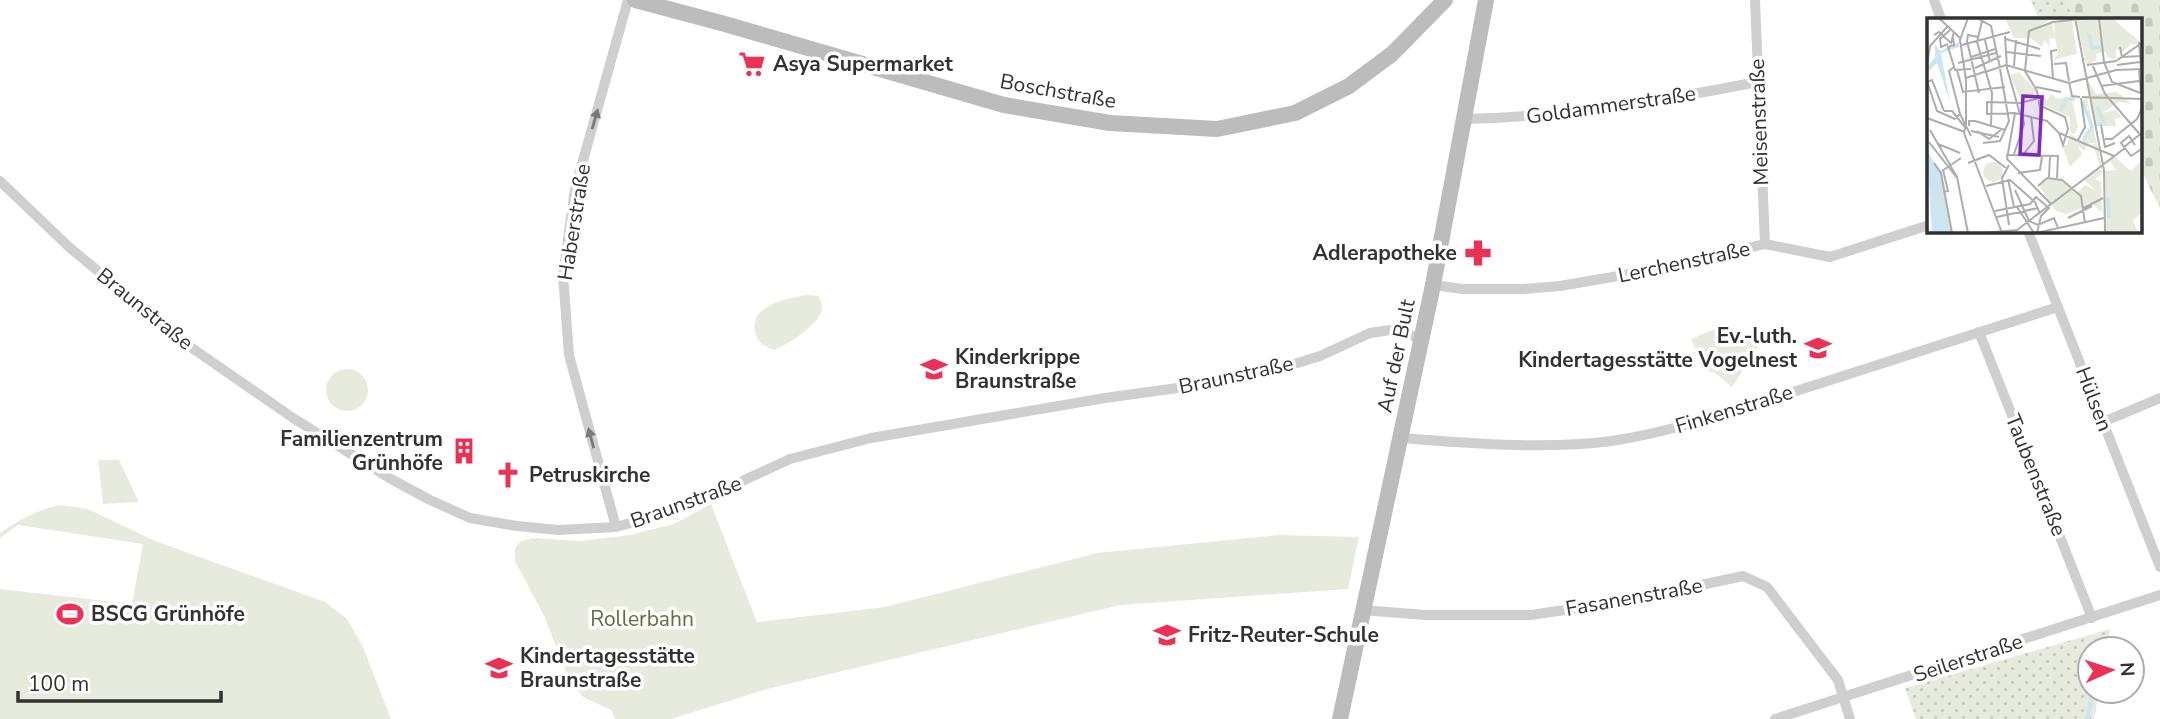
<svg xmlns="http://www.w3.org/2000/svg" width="2160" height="719" font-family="'Nunito Sans',sans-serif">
<defs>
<pattern id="grass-dots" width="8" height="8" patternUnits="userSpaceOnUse" patternTransform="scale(1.75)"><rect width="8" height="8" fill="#e6ebdd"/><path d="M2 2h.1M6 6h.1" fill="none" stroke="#c6cabe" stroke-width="1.8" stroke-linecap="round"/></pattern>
<pattern id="cemetery-stones" width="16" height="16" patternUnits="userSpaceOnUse" patternTransform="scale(1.75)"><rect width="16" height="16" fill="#e6ebdd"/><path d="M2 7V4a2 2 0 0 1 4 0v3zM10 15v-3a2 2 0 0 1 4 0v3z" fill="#c6cabe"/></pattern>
</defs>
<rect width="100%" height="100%" fill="#fff"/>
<g fill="url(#grass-dots)">
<path d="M2031,0h34l9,19h-35z"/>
<path d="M2110,629l-3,20h-17v42h9l-5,28h-178l-11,-31z"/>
</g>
<path fill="url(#cemetery-stones)" d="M2065,0h95v208l-19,-38v-151h-67z"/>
<g fill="#e6ebdd">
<path d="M807,295l12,1c1,4 3,8 3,12 -1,15 -34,37 -48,42 -10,-4 -16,-7 -19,-18 -6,-27 33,-34 52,-37z"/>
<path d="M1729,323l4,14 13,-4 15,9 -29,45 -18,-15 -9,-1 -6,-7 -1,-9 -7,-16z"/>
<circle cx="347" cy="390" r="21"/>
<path d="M98,460h21l20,42 -36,2z"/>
<path d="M711,504l46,118 128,-15 212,-54 182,-18 80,2 -11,52 -228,16 -353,84 -96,30h-56l-4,-9 -28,-13 -14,-18 -25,-63 -29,-55v-13l5,-6 12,-4 49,3 49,-6 44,-11z"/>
<path d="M61,505l27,4 67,32 170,61 22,17 16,28 28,72h-391v-130l132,15 11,-60 -125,-19 -18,13v-5c19,-13 38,-24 61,-28z"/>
</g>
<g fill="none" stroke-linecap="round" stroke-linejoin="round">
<g stroke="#cce5ee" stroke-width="4.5">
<path d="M2100,649l2,-8"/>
<path d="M2087,719l6,-28"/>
</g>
<g stroke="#cfcfcf" stroke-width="10">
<path d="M1755,0l10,244"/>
<path d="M1934,0l7,19"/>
<path d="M1465,119c99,-2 195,-18 292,-37"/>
<path d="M0,181l69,66 113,94 111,77 98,61 39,21 40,18 47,8 41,4 58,-3 54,-15 29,-11 91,-42 81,-21 234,-40 123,-17 50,-12 42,-13 50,-23 20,-3 31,8"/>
<path d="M2028,231l132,336"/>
<path d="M1433,285l30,4h61l36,-3 93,-16 112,-26 65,13 99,-32"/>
<path d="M1979,332l113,286"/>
<path d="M2103,422l57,-24"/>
<path d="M1400,438c69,5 142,12 211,3 61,-9 121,-30 179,-48 89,-28 178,-57 268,-86"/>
<path d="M616,527l-47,-172 -6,-80 12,-86 53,-189"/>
<path d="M1362,610l63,5h106l100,-15 112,-24 24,11 71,93 12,39"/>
<path d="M1775,719l385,-124"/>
</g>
<g stroke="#bcbcbc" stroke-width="16">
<path d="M635,0l90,24 279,81 106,18 107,6 78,-16 54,-27 43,-32 53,-54"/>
<path d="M1340,719l93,-434 53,-285"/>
</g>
</g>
<defs><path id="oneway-solid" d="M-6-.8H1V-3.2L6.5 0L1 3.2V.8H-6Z" transform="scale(1.75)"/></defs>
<g fill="#797979">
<use href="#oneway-solid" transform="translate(595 119) rotate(-74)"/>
<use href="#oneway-solid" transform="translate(591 438) rotate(-105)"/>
</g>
<defs>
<g id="supermarket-bare" transform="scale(2.1)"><path d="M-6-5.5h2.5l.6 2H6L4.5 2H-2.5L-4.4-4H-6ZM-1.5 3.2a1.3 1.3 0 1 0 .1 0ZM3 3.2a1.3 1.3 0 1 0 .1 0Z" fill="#ea3256" stroke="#fff" stroke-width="2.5" paint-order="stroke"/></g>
<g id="pharmacy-bare" transform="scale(2.1)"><path d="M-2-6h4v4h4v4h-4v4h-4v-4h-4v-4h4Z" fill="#ea3256" stroke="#fff" stroke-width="2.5" paint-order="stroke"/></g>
<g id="school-bare" transform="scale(2.1)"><path d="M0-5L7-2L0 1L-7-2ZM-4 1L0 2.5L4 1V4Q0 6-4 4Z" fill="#ea3256" stroke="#fff" stroke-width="2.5" paint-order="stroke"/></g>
<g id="building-bare" transform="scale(2.1)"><path d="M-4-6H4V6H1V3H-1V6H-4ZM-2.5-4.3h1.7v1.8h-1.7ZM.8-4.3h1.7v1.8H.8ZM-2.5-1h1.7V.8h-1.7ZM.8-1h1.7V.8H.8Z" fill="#ea3256" stroke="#fff" stroke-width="2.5" paint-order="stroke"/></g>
<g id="church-bare" transform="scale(2.1)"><path d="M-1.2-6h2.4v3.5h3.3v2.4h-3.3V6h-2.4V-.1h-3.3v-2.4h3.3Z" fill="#ea3256" stroke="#fff" stroke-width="2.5" paint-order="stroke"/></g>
<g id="stadium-bare" transform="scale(2.1)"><path d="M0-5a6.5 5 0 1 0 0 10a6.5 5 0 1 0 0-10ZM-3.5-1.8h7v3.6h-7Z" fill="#ea3256" stroke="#fff" stroke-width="2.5" paint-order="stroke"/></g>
</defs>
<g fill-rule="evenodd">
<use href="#supermarket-bare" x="752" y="64"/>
<use href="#pharmacy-bare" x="1478" y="253"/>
<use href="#school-bare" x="1818" y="348"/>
<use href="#school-bare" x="934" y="369"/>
<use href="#building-bare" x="464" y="451"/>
<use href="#church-bare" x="508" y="475"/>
<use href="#stadium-bare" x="70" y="614"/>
<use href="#school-bare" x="1167" y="635"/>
<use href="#school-bare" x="499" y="668"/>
</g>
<g text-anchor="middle" stroke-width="7" stroke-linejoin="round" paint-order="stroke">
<g font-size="21" font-weight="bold" fill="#323232" stroke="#fff" text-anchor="start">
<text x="773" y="71">Asya Supermarket</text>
<text x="1457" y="260" text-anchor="end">Adlerapotheke</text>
<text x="1797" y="343" text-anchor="end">Ev.-luth.<tspan x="1797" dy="24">Kindertagesstätte Vogelnest</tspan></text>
<text x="955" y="364">Kinderkrippe<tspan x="955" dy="24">Braunstraße</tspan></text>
<text x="443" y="446" text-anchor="end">Familienzentrum<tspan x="443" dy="24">Grünhöfe</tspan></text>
<text x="529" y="482">Petruskirche</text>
<text x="91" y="621">BSCG Grünhöfe</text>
<text x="1188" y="642">Fritz-Reuter-Schule</text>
<text x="520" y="663">Kindertagesstätte<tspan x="520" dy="24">Braunstraße</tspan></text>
</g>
<g font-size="21" fill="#323232" stroke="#fff">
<text transform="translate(1058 91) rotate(10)" y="7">Boschstraße</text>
<text transform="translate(1611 105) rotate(-8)" y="7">Goldammerstraße</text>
<text transform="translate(1759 122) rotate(-92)" y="7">Meisenstraße</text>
<text transform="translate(574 222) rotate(-81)" y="7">Haberstraße</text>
<text transform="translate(1684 262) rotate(-12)" y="7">Lerchenstraße</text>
<text transform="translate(145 309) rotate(39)" y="7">Braunstraße</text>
<text transform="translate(1396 356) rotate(-78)" y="7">Auf der Bult</text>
<text transform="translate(1236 375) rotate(-12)" y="7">Braunstraße</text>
<text transform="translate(2094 399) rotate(69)" y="7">Hülsen</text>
<text transform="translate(1734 409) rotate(-17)" y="7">Finkenstraße</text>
<text transform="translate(2036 475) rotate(68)" y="7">Taubenstraße</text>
<text transform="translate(686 502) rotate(-20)" y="7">Braunstraße</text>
<text transform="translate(1634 597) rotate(-10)" y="7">Fasanenstraße</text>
<text transform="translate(1968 658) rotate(-18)" y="7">Seilerstraße</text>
</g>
<g font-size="21" fill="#5b703d" stroke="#fff">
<text x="642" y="626">Rollerbahn</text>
</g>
</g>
<g transform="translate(1927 18)">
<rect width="215" height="215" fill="#fff"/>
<path d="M172,0l7,34 -10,2 1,6 -10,5 -11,-44zM145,2l5,34 -24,6 5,-6 -3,-16 -6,1 1,8 -6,-7 11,-3 -1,-15zM115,73l5,10 4,-7 5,4 23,1h-7l6,28 -3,7 -5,-2v-15l-29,-13zM164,112l6,12 -10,2 -2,7 -7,-5 4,8 -12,13 -8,-22h5l3,-11 12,7z" fill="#e6ebdd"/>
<path d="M148,0h21l-19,3 6,36 5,2 -5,3 3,14 10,18 21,-2 15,12 -13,-2 -17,11 14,-3 6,7 -7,2 1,7h-20l-7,-29zM160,80l16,75 -8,6 6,3 1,30 -10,-8 -26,10 -10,-3 -17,-25 6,-7 12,-1 20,15 8,-8 10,5 -11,-11 14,-11 4,3 -9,-25 3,-5 -6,-11 -2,-22 -7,-6zM187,138l17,15 11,-11v53l-9,7 5,13h-32l-1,-62 11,-1 -7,-10z" fill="#e6ebdd"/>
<path d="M92,54l18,20 -16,8 -11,-25zM56 154a10 10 0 1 1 20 0a10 10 0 1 1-20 0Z" fill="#e6ebdd"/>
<path d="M78,0h49l-13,7 11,-2 3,14 -11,3 -2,7 -12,-9h-16zM172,0h13l27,23 -1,4 -7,-1 -8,8 -7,-3v11l-9,-3z" fill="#e6ebdd"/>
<path d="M32,24v5l-18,6 9,49 -13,-39 -10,10v-6l8,-10v-13l5,7zM0,133l14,22 10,60h-19z" fill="#cce5ee"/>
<path fill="none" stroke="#cce5ee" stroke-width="3.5" d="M162,15l3,15 8,-1M134,93l4,-12h10M170,107l7,-2 -7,-16M156,122l9,-13 -9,-24M181,179l1,21"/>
<path fill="none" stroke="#adadad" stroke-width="2" d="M12,0l22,21M50,0l14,8 9,42M148,0l29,152 1,63M172,0l5,44 8,20 31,12M55,3l-5,21 15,51 -1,32M7,17l5,-3 12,11 3,-11M78,18l2,32 13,46M51,19l-10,-2 -1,6 12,52M26,20l1,7 -6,2 7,23 16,-1M79,21l34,10M58,22l5,22M212,24l2,27M21,26l-7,3 -1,-8 10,-9M35,27l48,-13M193,29l2,10 21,-1M79,34l35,4M44,39l24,-8M31,45l38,-10M127,46l12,-1 3,18M165,46l13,30 38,44M0,47l3,-19 17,-19M160,47l29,-4 27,-19M190,47l23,-3M87,48l2,-26M27,49l-5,4 11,43 11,22M48,50l26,-12M212,51l2,25M30,52l6,22 42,-5M58,54l21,-7 63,18M39,60l21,-7M39,61v46M126,61l-2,-28 6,-1M39,62l-6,-40 8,-22M0,63l10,30 18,8 5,-5M0,64l5,-2 12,31M142,64l3,14 8,1M142,65l47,-13 27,-1M174,68l38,-5M109,69l25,5M116,79l-23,6 -33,-1v12l28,-1 32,8 12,12 55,23M155,79l61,2M114,88l24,11 3,12 -5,16 -4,-12M17,93h8l13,16M88,95l-8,46 44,45M0,100l38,14M115,101l-5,-28 -12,-20 4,-40 24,-9 36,-4M39,106l-2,9 38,100M174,107l4,22 10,-4M42,108v-5h6l30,9M3,112l27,47 11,56M44,113l28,6M50,113l12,8 12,-9M178,121h7l25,-20 6,-13M151,122l7,-13 -4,-29M2,124l28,36M56,125l17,-2 9,-20 -9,-52M11,126l22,9M197,129l-3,-4 8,-7 6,9M197,129l7,9 12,-8M197,129l19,-15M87,136l10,-30 -2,-10M79,137l52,1 -1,22M95,138l12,-15 -3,-25M7,145l7,10 11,60M41,145l21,-8 17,13M16,152l5,21 -4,1M15,153l19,-13M91,155l22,-3 2,-14M122,159l1,-21M81,161l6,28M59,168l24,-6 25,22 5,12M111,168l9,-8 15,2 19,16 4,27M88,172l14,31 9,4 16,-7 4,10M90,189l17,26M157,190l19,-10M68,193l35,-7 6,-7 13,11 -8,8 -4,17M70,199l41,-9M141,200l24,-12M82,207l-7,-47 7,-13M56,215l34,-3 108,-82M109,215l68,-15"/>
<path fill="#7b2cbf" fill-opacity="0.15" stroke="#7b2cbf" stroke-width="3.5" d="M96,78l19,1 -3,58 -19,-1z"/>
<rect width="215" height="215" fill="none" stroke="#323232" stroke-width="3.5"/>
</g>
<g transform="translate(2111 670) rotate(87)"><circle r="33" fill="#ffffff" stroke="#adadad" stroke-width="2"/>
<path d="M0-5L12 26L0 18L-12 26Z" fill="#ea3256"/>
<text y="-10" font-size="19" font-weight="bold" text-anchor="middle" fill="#323232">N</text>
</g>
<path d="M18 691v10h203v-10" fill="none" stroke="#323232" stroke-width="3.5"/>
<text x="28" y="691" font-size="21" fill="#323232" stroke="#ffffff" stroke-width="5" paint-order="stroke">100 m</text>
</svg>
